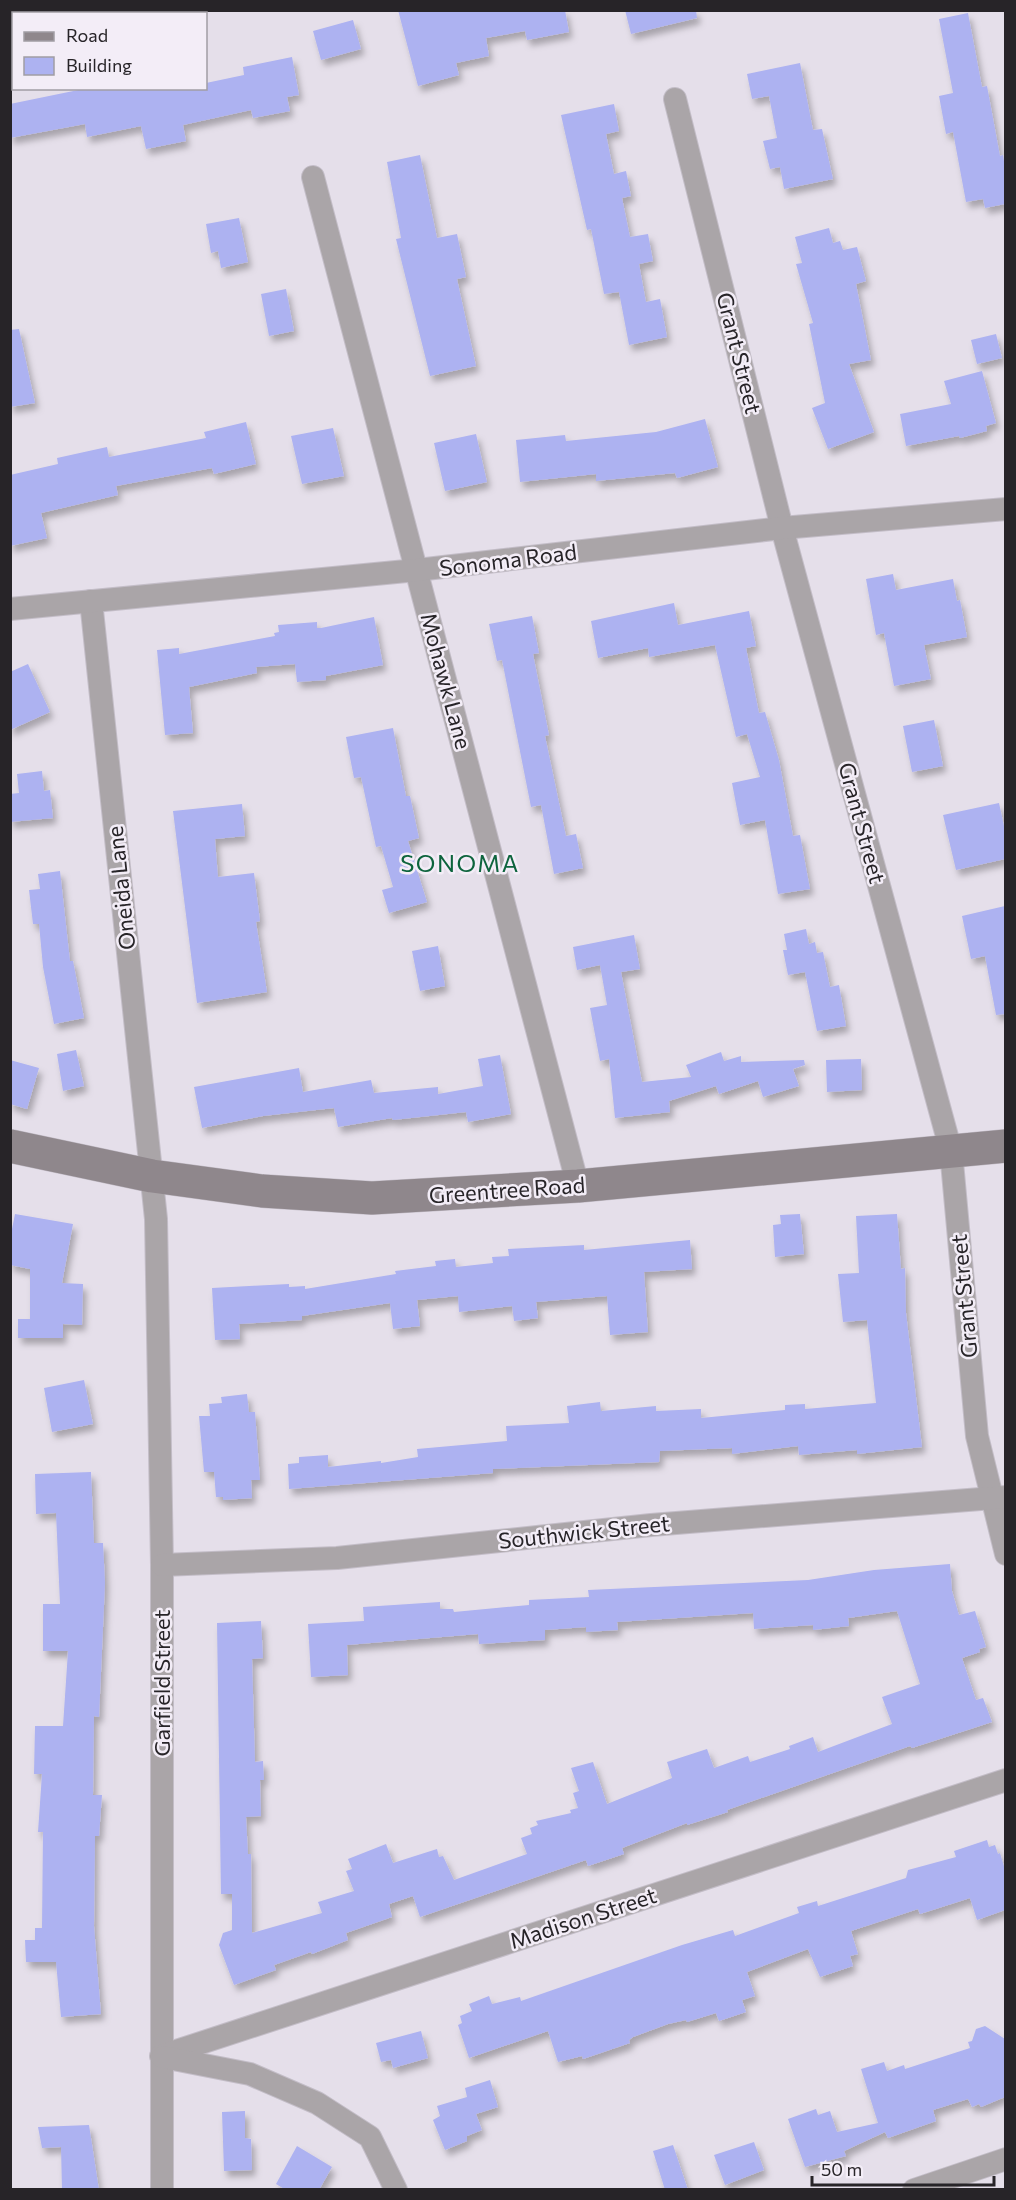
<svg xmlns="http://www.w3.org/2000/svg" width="1016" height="2200" font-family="Commissioner,sans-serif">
<defs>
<filter id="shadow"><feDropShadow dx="3.5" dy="6" stdDeviation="3" flood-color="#0004"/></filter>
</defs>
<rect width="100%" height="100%" fill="#e5dfea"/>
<g fill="#adb2f1" filter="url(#shadow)">
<path d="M398,10h167l4,22 -42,8 -2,-9 -39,7 3,18 -33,7 3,12 -41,11z"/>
<path d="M625,10h71l1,8 -66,16z"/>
<path d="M968,13l14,74 5,-1 13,70 3,-1 2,13v36l-20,4 -2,-9 -17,3 -13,-70 -7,2 -7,-38 14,-3 -14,-74z"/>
<path d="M353,20l8,29 -40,11 -8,-29z"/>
<path d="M292,57l7,38 -12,2 3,14 -37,7 -2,-8 -68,15 3,16 -40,8 -5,-23 -54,11 -2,-13 -75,14v-34l78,-16h118v-5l38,-8 -1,-8z"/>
<path d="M800,63l13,67 9,-1 11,50 -49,10 -4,-22 -10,2 -7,-28 14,-3 -8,-42 -17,3 -5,-25z"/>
<path d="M614,104l5,27 -13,3 8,40 12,-3 5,25 -9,2 8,39 18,-3 5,27 -14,3 7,38 14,-3 7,38 -38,8 -10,-53 -15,2 -13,-65 -4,1 -26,-115z"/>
<path d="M420,155l17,83 20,-4 9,43 -9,2 19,87 -46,10 -34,-137 5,-1 -14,-76z"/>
<path d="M239,218l9,44 -27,6 -3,-17 -7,2 -5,-29z"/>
<path d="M829,228l4,15 7,-2 3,9 14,-3 9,34 -10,3 15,76 -22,4 25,68 -46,17 -16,-41 13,-5 -16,-79 4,-1 -17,-59 6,-1 -7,-26z"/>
<path d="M286,289l8,42 -25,5 -8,-42z"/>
<path d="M19,329l16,74 -25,4v-77z"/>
<path d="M996,334l6,24 -25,6 -6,-24z"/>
<path d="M982,371l14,52 -10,3 1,5 -27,7 -1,-2 -53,10 -6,-32 51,-10 -7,-23z"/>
<path d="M705,419l13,48 -41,11 -2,-5 -79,8v-7l-76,8 -4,-42 49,-5 1,6 90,-9z"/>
<path d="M246,422l10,42 -42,10 -2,-6 -96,18 2,9 -77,18 6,25 -37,8v-71l48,-11 -1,-6 50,-11 2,10 97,-19 -2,-6z"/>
<path d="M333,428l11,48 -42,8 -11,-48z"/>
<path d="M476,434l11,48 -42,9 -11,-48z"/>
<path d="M893,574l3,16 57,-11 4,22 3,-1 7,37 -43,8 7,34 -37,7 -10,-53 -8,2 -10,-56z"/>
<path d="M674,603l4,22 71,-14 7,35 -10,2 13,65 6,-1 14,48 14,76 7,-1 10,54 -32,5 -13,-74 -25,5 -8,-42 28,-6 -13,-43 -11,3 -21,-92 -66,12 -1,-9 -50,10 -7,-37z"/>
<path d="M532,616l7,37 -6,1 16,81 -4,1 21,100 10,-2 7,34 -29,6 -13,-69 -10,2 -29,-147 -5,1 -8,-37z"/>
<path d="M374,617l9,48 -57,11v4l-29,2 -2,-18 -39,3 1,6 -68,14 4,46 -28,2 -8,-85 22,-2v6l96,-18 -1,-3 5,-1 -1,-7 39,-3v6h4z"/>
<path d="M28,664l22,48 -40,18v-58z"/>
<path d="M934,720l9,46 -31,6 -9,-46z"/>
<path d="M393,728l13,68h4l9,42 -11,3 19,61 -38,11 -7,-23 11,-3 -12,-41 -5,1 -15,-70 -7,1 -8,-41z"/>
<path d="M42,771l2,20 6,-1 3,28 -43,4v-28l9,-1 -2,-19z"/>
<path d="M999,803l6,28v28l-49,11 -13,-55z"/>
<path d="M242,804l3,32 -30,3 3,38 36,-4 6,48 -4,1 11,70 -70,11 -24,-192z"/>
<path d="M60,871l10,90h3l11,57 -30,6 -11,-57 -4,-43h-6l-4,-34 11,-1 -2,-15z"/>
<path d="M1005,906v108l-9,1 -11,-59 -14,3 -9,-43z"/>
<path d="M806,929l3,15 6,-2 2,11 6,-1 7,35 9,-2 7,41 -29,5 -12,-59 -17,3 -5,-25h4l-3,-16z"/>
<path d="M634,935l6,34 -19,3 21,110 49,-5 -5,-12 35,-13 3,9 17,-5v6l63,-2 1,5 -12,4 6,17 -36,11 -5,-16 -39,13 -3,-8 -47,15 1,11 -55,6 -6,-59 -9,2 -10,-53 17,-3 -7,-40 -23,5 -4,-23z"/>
<path d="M438,946l7,40 -25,5 -8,-40z"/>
<path d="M76,1050l8,36 -21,5 -6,-37z"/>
<path d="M500,1055l11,59 -43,8 -2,-10 -73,8 -1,-2 -54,9 -4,-19 -71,8 -61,12 -8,-41 105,-19 4,24 68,-12 3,13 64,-6v7l45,-8 -5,-27z"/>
<path d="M861,1059l1,31 -35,2 -1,-32z"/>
<path d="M10,1060l29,8 -12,41 -17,-5z"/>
<path d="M15,1214l58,10 -11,59 21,1 -1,41 -19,-1v14h-45v-19h12v-50l-20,-4v-26z"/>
<path d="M800,1214l4,40 -29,3 -2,-32 8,-1 -1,-9z"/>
<path d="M897,1214l4,55 4,-1 1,45 16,134 -65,7v-4l-58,5 -1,-9 -66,8v-6l-72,3 -1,11 -166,7v4l-204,16 -1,-25 11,-1v-6l29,-2v12l53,-6v2l37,-6 -1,-8 90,-8 -1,-15 63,-3 -2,-17 33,-4 1,9 55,-5v5l45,-2v9l84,-8v-5l20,-1v5l71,-6 -9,-83 -24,2 -5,-48 21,-1 -3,-57z"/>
<path d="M690,1240l2,29 -48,3 4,60 -38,3 -3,-39 -71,6 2,16 -24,3 -2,-15 -53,6 -1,-16 -41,4 3,26 -27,3 -3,-26 -88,13v4l-63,4 1,15 -25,1 -3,-52 77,-4v3l16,-1v3l91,-15 -1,-3 41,-5 -1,-5 20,-2 1,8 37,-4 -1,-6 17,-1 -1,-7 76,-4v5z"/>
<path d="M84,1380l9,44 -41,8 -8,-44z"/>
<path d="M247,1394l2,18h6l5,68h-9l1,18 -29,2v-3h-7l-2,-25h-10l-5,-56h11l-1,-12 13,-1 -1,-6z"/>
<path d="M91,1472l3,71h9l2,40 -6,134 -5,-1 -1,79h9l-3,41h-4l-1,90 7,88 -40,3 -5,-55h-30l-1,-22h10v-12h7l1,-96h-5l4,-58h-8l1,-48h28l5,-75h-25v-47h17l-4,-91 -20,1 -1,-40z"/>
<path d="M950,1564l2,27 7,24 16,-4 11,36 -7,2 1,3 -18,6 14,42 7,-2 9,24 -80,26 -2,-2 -183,64 1,2 -41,13v-2l-65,25 2,6 -36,12 -2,-6 -166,57 -7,-21 -24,8 3,13 -46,16 2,7 -36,14 -1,-2 -37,13 2,5 -42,15 -15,-40 4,-12 9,-3v-36h-11l-4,-271 44,-2 2,37 -11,1 3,103 8,-1 1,19h-4l1,36 -15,1 2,37h3l1,79 70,-20 -4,-11 36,-11 -8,-20 6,-2 -4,-10 38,-15 7,19 44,-14 2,8 4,-1 11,24 73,-26 -6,-16 11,-4 -2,-6 8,-3 -2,-4 35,-8 -1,-3 8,-2 -5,-15 6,-2 -8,-23 22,-6 14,42 65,-26 -5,-16 40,-13 7,19 34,-12 2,6 40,-13 -1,-3 24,-9 5,15 74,-28 -10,-27 38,-13 -23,-73 -49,7 1,8 -36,4v-5l-59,4 -1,-16 -136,9 1,8 -32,2v-5l-41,3v10l-66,4 -1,-10 -131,11 1,30 -37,2 -3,-53 56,-3 -1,-14 77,-5v7h13l1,3 75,-7v-5l60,-3 -1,-7 220,-10 66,-10z"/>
<path d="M987,1840l2,7 6,-2 3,9 2,-1 5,17v40l-28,10 -7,-22 -50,16 -2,-5 -67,22 7,23 -8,2 3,10 -33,11 -12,-28 -61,23 8,24 -13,4 4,12 -27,9 -3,-8 -29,9 -1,-2 -18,4 -35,13 -4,3 1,3 -47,16 -1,-3 -24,6 -10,-31 -79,27 -11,-33 4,-2 -2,-7 12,-5 -3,-7 20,-8 3,8 28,-7 1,4 161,-56 51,-15 2,6 64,-23 -2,-6 20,-6 1,5 88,-28 2,-8 48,-13 -2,-6z"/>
<path d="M985,2026l20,13v58l-24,10 -2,-3 -7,3 -4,-8 -35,11 3,11 -48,17 -3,-6 -41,19 2,5 -41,11 -17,-48 28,-10 2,6 12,-4 7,21 41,-9 -17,-54 23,-7 3,9 17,-6 1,4 65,-21 -2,-6 4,-1 4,-12z"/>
<path d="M421,2031l7,27 -35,10 -2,-8 -10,2 -5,-19z"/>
<path d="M490,2080l8,27 -22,7 6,16 -15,6v5l-22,9 -12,-30 7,-4 -3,-10 30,-9 -2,-9z"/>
<path d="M245,2111v27l6,1 1,31 -28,1 -2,-59z"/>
<path d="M89,2125l10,65h-37l-1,-43 -19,1 -4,-21z"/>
<path d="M754,2142l10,28 -39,15 -11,-30z"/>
<path d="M673,2145l15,45h-23l-12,-39z"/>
<path d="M297,2146l35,21 -13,23h-33l-10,-6z"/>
</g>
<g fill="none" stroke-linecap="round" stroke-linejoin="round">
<g stroke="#c3bdc7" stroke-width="24">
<g id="street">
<path d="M138,14l12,-4"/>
<path d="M10,46l4,-1"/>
<path d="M675,99l107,429 169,623 26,285 29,118"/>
<path d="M313,177l265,1009"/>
<path d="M91,601l65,618 6,346v625"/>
<path d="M10,609l407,-39 365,-42 224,-19"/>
<path d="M162,1565l175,-7 314,-33 355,-28"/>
<path d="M161,2056l845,-276"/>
<path d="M163,2057l87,17 67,29 53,34 26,53"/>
<path d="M914,2190l92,-31"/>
</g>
</g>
<g stroke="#c3bdc7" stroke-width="34">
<path id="secondary" d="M10,1146l142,30 110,15 110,7 206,-12 428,-40"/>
</g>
<use href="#street" stroke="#aaa5a8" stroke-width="22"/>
<use href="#secondary" stroke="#8f878c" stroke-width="33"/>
</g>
<g text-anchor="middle" stroke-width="5" stroke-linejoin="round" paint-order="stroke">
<g font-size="22" fill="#272428" stroke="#f3edf7">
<text transform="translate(739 353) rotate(76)" y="8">Grant Street</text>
<text transform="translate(508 560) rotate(-7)" y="8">Sonoma Road</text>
<text transform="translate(446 681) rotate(75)" y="8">Mohawk Lane</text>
<text transform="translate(862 823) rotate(75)" y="8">Grant Street</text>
<text transform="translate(121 888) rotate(-96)" y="8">Oneida Lane</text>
<text transform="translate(507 1190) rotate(-4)" y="8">Greentree Road</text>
<text transform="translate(964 1296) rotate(-95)" y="8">Grant Street</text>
<text transform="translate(584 1532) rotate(-6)" y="8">Southwick Street</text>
<text transform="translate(162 1683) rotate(-90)" y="8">Garfield Street</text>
<text transform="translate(583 1918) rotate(-18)" y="8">Madison Street</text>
</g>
<g font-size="24" letter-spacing="1.5" fill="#0d643d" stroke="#f3edf7">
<text x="460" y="872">SONOMA</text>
</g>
</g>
<rect width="1016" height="2200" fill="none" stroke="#272428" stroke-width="24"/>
<rect x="12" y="12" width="195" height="78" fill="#f3edf7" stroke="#a19da4" stroke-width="1.5"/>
<rect x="24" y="32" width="30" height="9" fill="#8f878c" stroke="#a19da4" stroke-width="1.5"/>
<text x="66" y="42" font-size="18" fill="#272428">Road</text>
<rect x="24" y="57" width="30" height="18" fill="#adb2f1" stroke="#a19da4" stroke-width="1.5"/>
<text x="66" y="72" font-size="18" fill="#272428">Building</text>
<path d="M812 2176v9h182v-9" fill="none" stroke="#272428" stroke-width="3"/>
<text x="821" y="2176" font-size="18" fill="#272428" stroke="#f3edf7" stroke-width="4.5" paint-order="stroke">50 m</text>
</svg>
